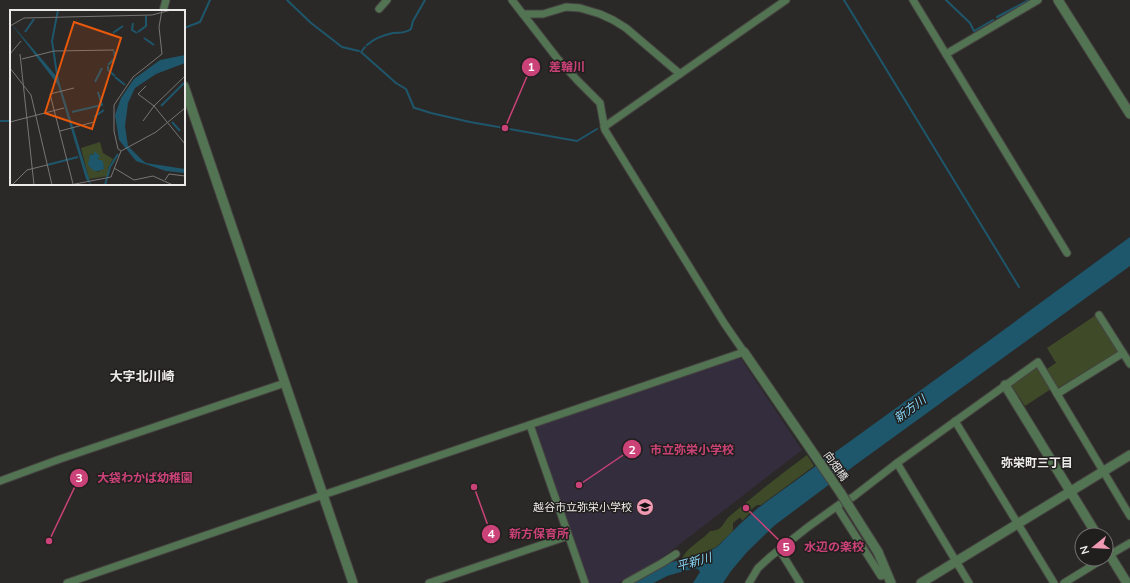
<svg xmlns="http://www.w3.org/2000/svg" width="1130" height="583" font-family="Mulish,'Noto Sans JP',sans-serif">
<rect width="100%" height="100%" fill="#2b2927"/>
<path fill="#342d3e" d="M737,358l4,1 61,91 -148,114 -36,19h-29l-54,-152 3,-6z"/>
<g fill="#3f4b28">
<path d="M1096,315l22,35 -1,3 -59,35 -11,-19 9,-6 -9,-15z"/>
<path d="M1035,367h3l13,22 -26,17 -13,-20 1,-4z"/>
<path d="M807,455l7,11 -53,39h-4l-8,6 1,2 -8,8 -1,-3h-2l-6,5v7l-1,2 -16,15 -34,15c-1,-11 21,-22 28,-31 14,0 12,-9 21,-16 25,-21 50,-41 76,-60z"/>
</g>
<path fill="#1e566b" d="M1130,237v29l-272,197 -83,62 -28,27 -16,19 -8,12h-30l7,-11 -2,-3 -8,-1 -2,-6 29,-15 24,-24 17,-15 232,-168z"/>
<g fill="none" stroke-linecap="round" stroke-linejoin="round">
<g stroke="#1e566b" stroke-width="2">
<path d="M287,0l24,23 31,24 17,4"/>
<path d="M844,0l175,287"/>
<path d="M946,0l24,23 4,8 19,-11"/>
<path d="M997,17l32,-17"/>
<path d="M184,28l16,-6 10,-22"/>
<path d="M367,45c8,-7 16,-10 26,-12 8,-1 11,1 18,-4l2,-8 12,-21"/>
<path d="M365,47l-4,5 35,31 10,6 8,19"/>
<path d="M415,108l16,5 39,9 107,19 20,-12"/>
<path d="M0,121h11"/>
</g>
<path stroke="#1e566b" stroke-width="12" d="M640,583l26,-13 39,-11"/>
<g stroke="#464442" stroke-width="9">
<g id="minor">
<path d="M913,0l154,253"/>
<path d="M379,9l8,-9"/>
<path d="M163,11l3,-11"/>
<path d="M523,14h20l23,-7 14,1 20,6 13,6 13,8 54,46"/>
<path d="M946,54l92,-54"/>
<path d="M604,127l182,-127"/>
<path d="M1099,315l31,49"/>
<path d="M1057,394l66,-41"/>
<path d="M955,421l99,162"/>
<path d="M530,425l55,158"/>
<path d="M897,463l72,120"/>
<path d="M0,481l60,-22 225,-76"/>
<path d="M837,507l44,69 7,-2"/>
<path d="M779,549l21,34"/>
<path d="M1106,557l24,-14"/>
<path d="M67,583l256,-88 421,-143 -20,-29 -119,-193 -5,-27 -23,-23 -20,-22 -45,-58"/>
<path d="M429,583l139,-47"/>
<path d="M626,583l36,-20 14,-9"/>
<path d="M749,583l9,-15 12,-11 38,-30 32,-23 13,-7 44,-34 141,-101 92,154"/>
<path d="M1064,583l39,-24"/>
</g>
</g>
<g stroke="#464442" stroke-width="11">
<g id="tertiary">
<path d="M1058,0l72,114"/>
<path d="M184,86l169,497"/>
<path d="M744,352l96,140"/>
<path d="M1005,385l92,150"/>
<path d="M1106,549l21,34"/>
<path d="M878,552l13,31"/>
<path d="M921,583l209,-128"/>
</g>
</g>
<use href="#minor" stroke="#537452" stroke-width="7"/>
<use href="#tertiary" stroke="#537452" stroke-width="9"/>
<g stroke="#464442" stroke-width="11" stroke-linecap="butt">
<path id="tertiary-bridge" d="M840,492l38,60"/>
</g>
<use href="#tertiary-bridge" stroke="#537452" stroke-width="9"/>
</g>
<defs>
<g id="school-disc" transform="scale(0.9)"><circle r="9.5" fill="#f09ab4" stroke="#211f1e"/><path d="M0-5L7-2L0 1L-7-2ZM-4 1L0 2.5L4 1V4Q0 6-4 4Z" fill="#111"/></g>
</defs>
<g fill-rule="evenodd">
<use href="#school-disc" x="645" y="507"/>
</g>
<g text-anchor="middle" stroke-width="3" stroke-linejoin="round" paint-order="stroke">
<g font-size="11" fill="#eceae9" stroke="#211f1e">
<text transform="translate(836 466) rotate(55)" y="4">向畑橋</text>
</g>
<g font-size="11" fill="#eceae9" stroke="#211f1e" text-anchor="end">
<text x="632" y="511">越谷市立弥栄小学校</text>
</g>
<g font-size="12" font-style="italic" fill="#87d6f8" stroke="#211f1e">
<text transform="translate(910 409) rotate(-37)" y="4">新方川</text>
<text transform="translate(694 562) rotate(-16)" y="4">平新川</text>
</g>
<g font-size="12" font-weight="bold" fill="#eceae9" stroke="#211f1e">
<text x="1037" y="467">弥栄町三丁目</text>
</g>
<g font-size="13" font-weight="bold" fill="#eceae9" stroke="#211f1e">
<text x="142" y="381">大字北川崎</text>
</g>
</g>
<g transform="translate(10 10)">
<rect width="175" height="175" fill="#2b2927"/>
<path d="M90,132l3,11 10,6 -5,9v8l-19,3 -8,-31zM84,142l10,15 -6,5 -9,-6 1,-12 4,1z" fill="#3f4b28" fill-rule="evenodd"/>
<path d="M0,12l48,56 33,107 -5,-6 -28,-94zM175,45v8l-29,11 -21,14 -7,15 -3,23 3,20 14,14 4,3 39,6v4l-19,-2 -30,-10 -17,-21 -4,-25 6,-17 13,-19 26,-19zM84,141l6,5 -2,3 5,2 1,8 -6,2h-4l-6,-6 2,-11 4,1z" fill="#1e566b"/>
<path fill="none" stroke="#1e566b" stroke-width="2" d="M123,13l-1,7 5,3M15,22l9,-13M128,22l8,-6v-10M103,23l10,-7M134,28l10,7M98,55l7,-7 -1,-7M98,56v4l7,6M105,67l10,8M48,71l-6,-40 6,-31M85,72l7,-14M151,96l23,-23M62,102l30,-7 -4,-13M84,107l10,-7M162,112l8,9M37,155l31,-8M95,175l5,-18 8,-13"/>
<path fill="none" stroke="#787675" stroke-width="1" d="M0,16l14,-8 128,-3 19,-5M0,44l11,-13M10,44l14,131M12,49l32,-8 60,-1M0,58l21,27 21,90M136,76l-8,8 16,12 31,38M133,111l11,-15 31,-30M0,112l54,-14M50,121l34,-9M111,141l-3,-2 -4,-18v-26l19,-28 29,-23 -3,-27 3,-17M104,158l20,12 19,-4 20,9M155,170l4,-6 16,2M63,174l-23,-90 24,-6M2,175l15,-15 20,-5M60,175l41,-8 10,-26 35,-19 29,-24"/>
<path fill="#e8590c" fill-opacity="0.15" stroke="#e8590c" stroke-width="2" d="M64,12l47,16 -29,91 -47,-16z"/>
<rect width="175" height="175" fill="none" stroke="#eceae9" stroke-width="2"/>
</g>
<path fill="none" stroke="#ca4277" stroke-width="1.5" d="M505 128L531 67M579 485L632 449M49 541L79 478M474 487L491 534M746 508L786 547"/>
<g fill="#ca4277" stroke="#211f1e" stroke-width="1.5">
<circle cx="505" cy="128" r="4"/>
<circle cx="579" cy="485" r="4"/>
<circle cx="49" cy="541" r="4"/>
<circle cx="474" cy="487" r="4"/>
<circle cx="746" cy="508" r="4"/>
<circle cx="531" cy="67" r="10"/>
<circle cx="632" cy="449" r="10"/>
<circle cx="79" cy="478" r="10"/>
<circle cx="491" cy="534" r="10"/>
<circle cx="786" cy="547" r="10"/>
</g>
<g font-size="12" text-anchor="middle" font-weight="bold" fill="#fff">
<text x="531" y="71">1</text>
<text x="632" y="454">2</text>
<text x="79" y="482">3</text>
<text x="491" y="538">4</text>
<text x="786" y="551">5</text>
</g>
<g font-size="12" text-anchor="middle" font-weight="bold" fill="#ca4277" stroke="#211f1e" stroke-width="3" stroke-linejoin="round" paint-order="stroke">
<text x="567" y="71">差輪川</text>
<text x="692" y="454">市立弥栄小学校</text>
<text x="145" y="482">大袋わかば幼稚園</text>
<text x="539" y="538">新方保育所</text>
<text x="834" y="551">水辺の楽校</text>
</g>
<g transform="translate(1094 547) rotate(252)"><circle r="19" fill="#211f1e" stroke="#72706f"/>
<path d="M0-3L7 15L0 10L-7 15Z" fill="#f09ab4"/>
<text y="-6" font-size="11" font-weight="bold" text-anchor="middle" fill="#eceae9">N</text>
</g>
</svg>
